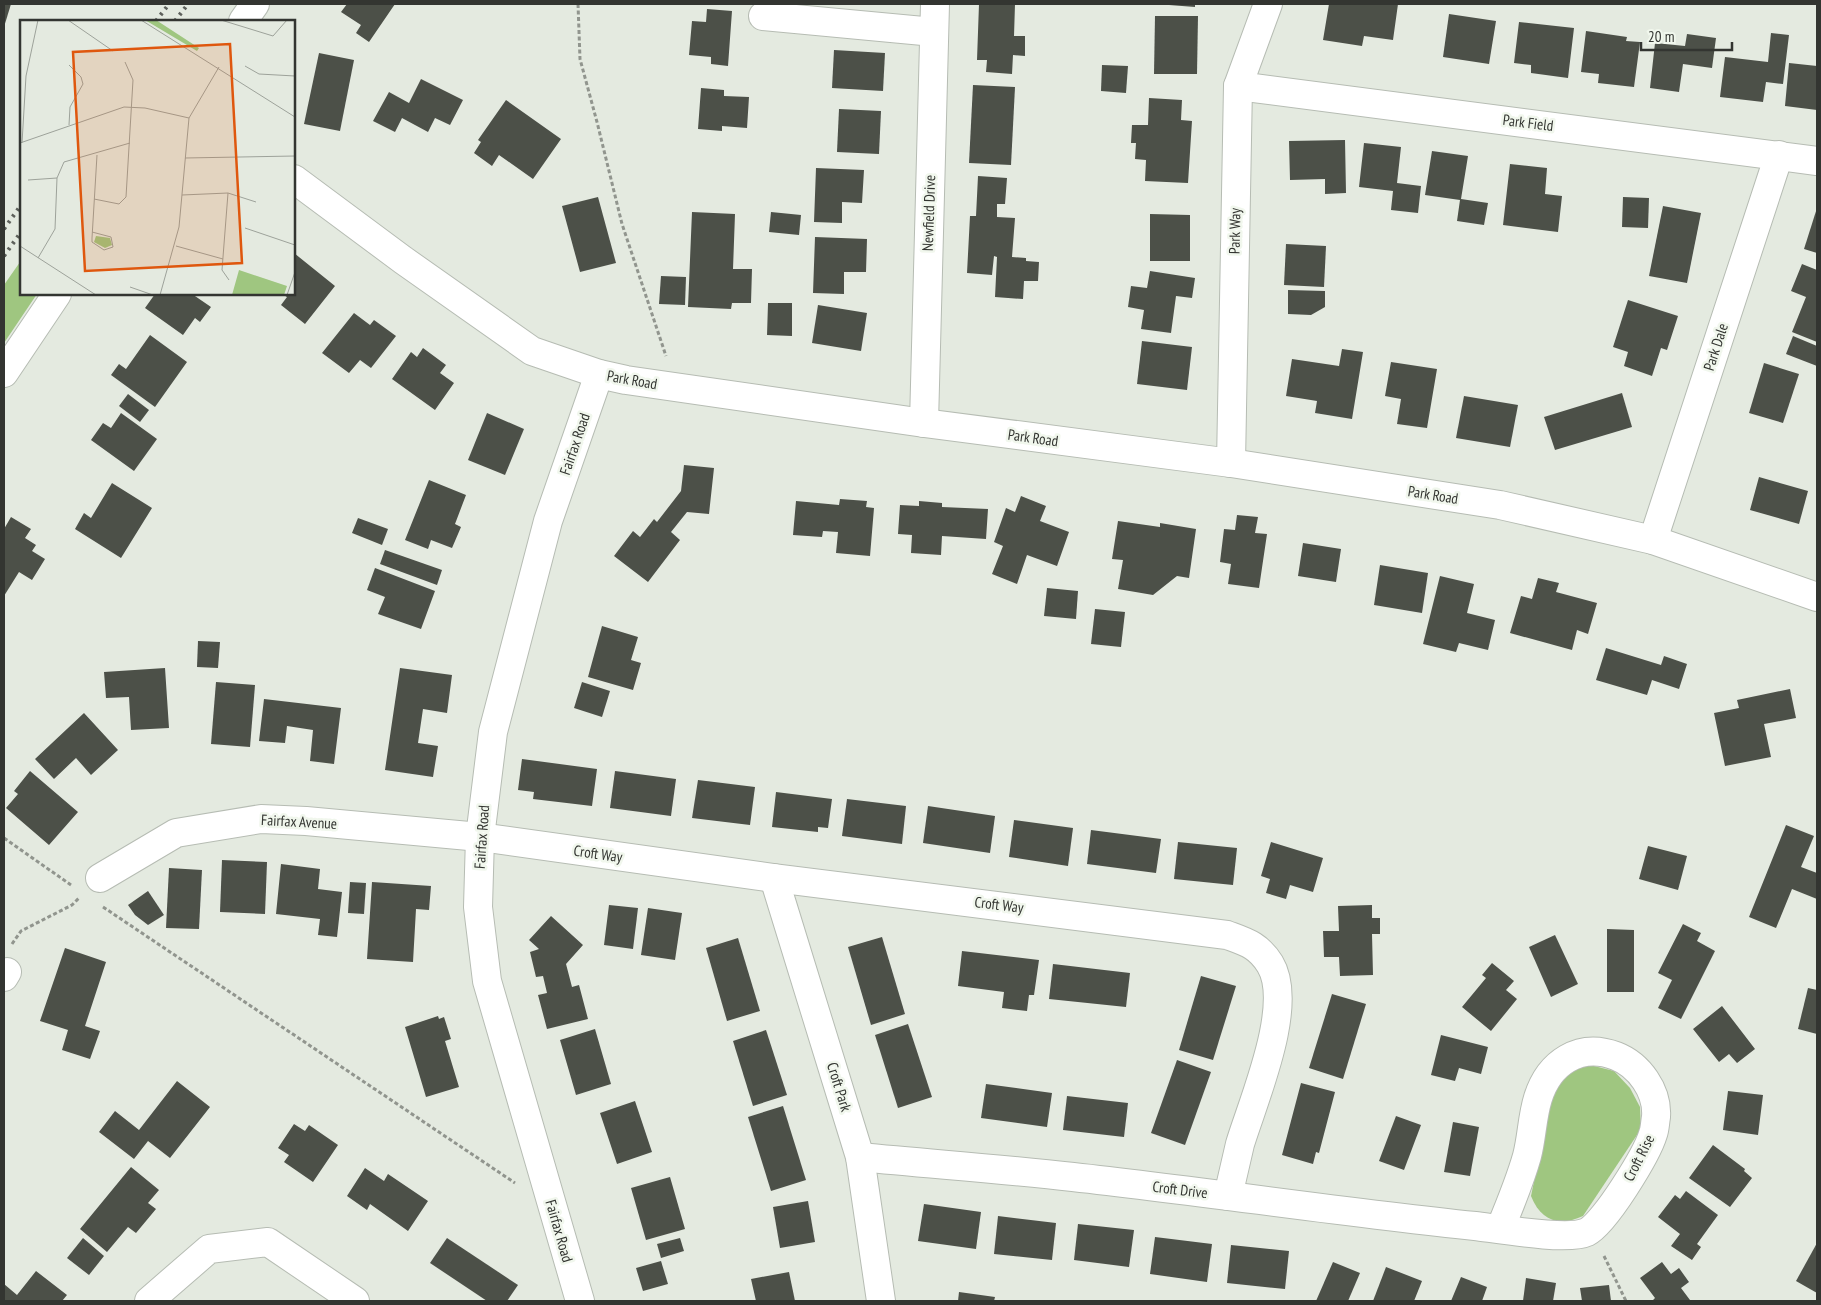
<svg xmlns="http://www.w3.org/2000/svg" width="1821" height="1305" font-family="'PT Sans Narrow',sans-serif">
<rect width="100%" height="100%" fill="#e4eae0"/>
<g fill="#9fc680">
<path d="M20,262l1,1v31h16l-33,49v-58z"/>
<path d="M1590,1065l24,6 16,17 10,19 1,22 -58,87c-24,11 -42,5 -52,-20l23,-111 13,-13z"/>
</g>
<g fill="#4c5048">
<path d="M4,4h7l-7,23z"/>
<path d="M347,4h48l-26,38 -13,-9 5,-8 -20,-13z"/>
<path d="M979,4h36l-1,32h11v20l-12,-1 -1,19 -26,-2 1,-12h-10z"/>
<path d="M1169,4h26v3l-26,-2z"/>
<path d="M1329,4h69l-5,36 -29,-4 -2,10 -39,-6z"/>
<path d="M707,9l25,2 -4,55 -17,-2v-7l-22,-2 3,-34 14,1z"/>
<path d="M1449,14l47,7 -7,43 -46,-7z"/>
<path d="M1155,16h43l-1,58h-43z"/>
<path d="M1519,22l55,6 -6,50 -37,-5v-8l-17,-2z"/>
<path d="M1586,31l41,6 -1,4 14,1 -6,45 -36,-4 1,-9 -18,-2z"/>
<path d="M1771,33l18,2 -6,49 -17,-2 -3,20 -43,-5 5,-40 43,5z"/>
<path d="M1687,34l29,4 -4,30 -29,-4 -4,28 -29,-4 5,-45 30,3z"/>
<path d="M834,50l51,3 -2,38 -51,-3z"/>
<path d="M319,53l35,7 -14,71 -36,-7z"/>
<path d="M1789,63l28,3v44l-32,-4z"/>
<path d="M1102,65l26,1 -2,27 -25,-2z"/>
<path d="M421,79l42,21 -13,25 -15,-7 -7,14 -26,-14 -7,14 -22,-11 16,-29 20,11z"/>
<path d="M973,85l42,2 -4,78 -42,-2z"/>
<path d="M701,88l23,2v6l25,1 -2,31 -25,-2v5l-24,-2z"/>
<path d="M1149,98l33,2 -1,20 11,1 -4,62 -43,-2 1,-21 -11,-1 1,-16h-5l1,-18h16z"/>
<path d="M506,100l55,39 -28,40 -34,-24 -7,11 -18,-13 7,-11 -3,-2z"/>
<path d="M839,109l42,2 -2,43 -42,-2z"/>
<path d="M1345,140l1,53 -21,1v-15l-35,1 -1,-39z"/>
<path d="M1364,143l37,4 -4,36 24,3 -3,27 -27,-3 2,-19 -34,-4z"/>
<path d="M1432,151l36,5 -7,43 27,4 -4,22 -27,-4 3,-21 -35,-5z"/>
<path d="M1510,164l37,4 -2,26 17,2 -4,36 -55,-7z"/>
<path d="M816,168l48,2 -2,33 -20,-1v21l-28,-1z"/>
<path d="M978,176l29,2 -2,26h-8v13l18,1 -3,39 14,1v3l13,1 -1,19h-14l-1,18 -28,-2 2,-40 -3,-1 -2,19 -25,-2 3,-57h6z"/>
<path d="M598,197l18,66 -36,9 -18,-66z"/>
<path d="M1623,197l26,1 -1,30 -26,-1z"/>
<path d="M1663,206l38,7 -14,70 -38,-7z"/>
<path d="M1817,208v45l-13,-4z"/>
<path d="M692,212l43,2 -2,55h19l-1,34h-19l-1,6 -43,-2z"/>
<path d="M771,212l30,3 -2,20 -30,-3z"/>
<path d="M1150,214l40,1v46h-40z"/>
<path d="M815,237l52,2 -1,33h-22v22l-31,-1z"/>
<path d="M1286,244l40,2 -2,41 -40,-2z"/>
<path d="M294,253l41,33 -30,38 -24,-19 6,-8 -5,-3h12z"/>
<path d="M1802,264l15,6v72l-25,-10 14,-35 -15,-6z"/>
<path d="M1150,271l45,7 -3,20 -16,-2 -5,37 -30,-4 3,-19 -16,-3 3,-21 16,2z"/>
<path d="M661,276l25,1 -1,28 -26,-1z"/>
<path d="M1288,290l37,1v16l-14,8 -23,-1z"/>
<path d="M155,294l4,2 2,-2h31l19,13 -11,15 -5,-4 -12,17 -38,-27z"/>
<path d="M1628,300l50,16 -11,34 -6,-2 -9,28 -28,-10 4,-14 -15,-5z"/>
<path d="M768,303h24v33l-25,-1z"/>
<path d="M818,305l49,8 -6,38 -49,-8z"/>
<path d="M354,313l16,12 4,-5 22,16 -25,32 -11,-8 -11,13 -27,-20z"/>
<path d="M150,335l37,27 -32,45 -44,-32 8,-11 7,5z"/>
<path d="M1793,336l24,10v20l-31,-12z"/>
<path d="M1142,341l50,6 -5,43 -50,-6z"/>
<path d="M423,348l23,17 -6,8 14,10 -19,27 -43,-31 19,-27 6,5z"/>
<path d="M1342,349l21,3 -11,67 -37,-6 2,-12 -31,-5 6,-37 47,7z"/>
<path d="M1391,362l46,7 -10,59 -30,-4 4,-25 -16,-3z"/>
<path d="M1764,363l35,11 -16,49 -34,-10z"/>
<path d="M1622,393l10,34 -77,23 -11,-33z"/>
<path d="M128,394l21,16 -9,12 -21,-16z"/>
<path d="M1464,396l54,9 -8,42 -54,-9z"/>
<path d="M121,413l36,26 -23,32 -43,-31 12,-17 8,5z"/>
<path d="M487,413l37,16 -19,46 -37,-15z"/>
<path d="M684,465l30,3 -5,46 -22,-2 -16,20 9,8 -32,42 -34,-26 19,-25 7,6 14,-18 3,3 24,-31z"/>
<path d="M1759,477l49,14 -9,33 -49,-14z"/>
<path d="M429,480l37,15 -11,29 6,3 -9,21 -21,-8 -3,9 -23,-9z"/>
<path d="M112,483l40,25 -31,50 -46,-29 9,-16 7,5z"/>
<path d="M1021,496l25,10 -6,15 29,11 -12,34 -30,-11 -10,29 -25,-10 11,-28 -9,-4 12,-34 9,4z"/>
<path d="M840,499l27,2 -1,6 8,1 -4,48 -34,-3 2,-21 -15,-1 -1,6 -29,-2 3,-34 43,4z"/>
<path d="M919,501l23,2v4l46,2 -2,30 -44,-3 -1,19 -30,-2 1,-18 -14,-1 2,-29 19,1z"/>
<path d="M1237,515l21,2 -3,16 12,1 -8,54 -31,-4 3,-20 -11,-2 4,-33 11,1z"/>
<path d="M11,517l20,12 -6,9 11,7 -4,6 13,8 -13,21 -13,-8 -15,24v-67z"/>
<path d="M358,518l30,11 -6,16 -30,-12z"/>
<path d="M1118,521l42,6v-4l36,6 -7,49 -12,-2 -24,19 -35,-6 5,-29 -11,-1z"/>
<path d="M1303,543l38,6 -5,33 -38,-6z"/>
<path d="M385,550l57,20 -5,15 -57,-21z"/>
<path d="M1380,565l48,8 -6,40 -48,-8z"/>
<path d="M375,568l60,23 -14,38 -43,-15 7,-17 -18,-7z"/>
<path d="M1440,576l34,8 -7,29 28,7 -7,30 -29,-7 -3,9 -33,-8z"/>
<path d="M1538,578l21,5 -3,9 41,11 -9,31 -11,-4 -5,20 -62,-17 11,-37 11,3z"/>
<path d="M1047,588l31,3 -2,28 -32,-3z"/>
<path d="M1095,609l30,3 -4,35 -30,-3z"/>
<path d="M602,626l36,11 -7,23 10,3 -8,27 -45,-13z"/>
<path d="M198,641l22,1 -2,26 -21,-1z"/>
<path d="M1606,648l55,17 3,-9 23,8 -8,25 -27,-9 -5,15 -51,-15z"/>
<path d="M165,668l4,60 -38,2 -2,-33 -23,1 -2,-26z"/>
<path d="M400,668l52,7 -5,38 -24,-4 -5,34 20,3 -5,31 -48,-7z"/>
<path d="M216,682l39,3 -5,62 -39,-3z"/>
<path d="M582,682l28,9 -8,26 -28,-9z"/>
<path d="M1790,689l6,29 -32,6 7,33 -46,9 -11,-53 25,-5 -2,-8z"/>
<path d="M264,699l77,9 -7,56 -24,-3 3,-31 -26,-4 -2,17 -26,-2z"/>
<path d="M84,713l34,37 -27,25 -15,-17 -22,21 -19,-20z"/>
<path d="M522,759l75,10 -5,37 -59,-7 1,-7 -16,-2z"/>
<path d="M30,771l48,41 -29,33 -43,-37 12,-14 -4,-3z"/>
<path d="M615,771l61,8 -5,37 -61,-8z"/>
<path d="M698,780l57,7 -5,38 -58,-7z"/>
<path d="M776,792l56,7 -4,29 -10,-1v5l-46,-5z"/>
<path d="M847,799l59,7 -4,38 -60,-8z"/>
<path d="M928,806l67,10 -5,37 -67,-10z"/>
<path d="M1014,820l59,8 -5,38 -59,-9z"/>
<path d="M1786,825l28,11 -13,31 16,6v26l-25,-10 -16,39 -27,-11z"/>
<path d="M1091,830l70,9 -5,34 -69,-9z"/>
<path d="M1178,842l59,6 -4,37 -59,-6z"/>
<path d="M1271,842l52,16 -10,34 -23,-7 -4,14 -20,-6 4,-14 -9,-3z"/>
<path d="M1648,846l39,10 -9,34 -39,-11z"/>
<path d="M222,860l45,2 -2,52 -45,-2z"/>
<path d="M281,864l39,5 -2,20 24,3 -5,45 -19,-2 2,-16 -44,-5z"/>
<path d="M169,868l33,2 -3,59 -33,-1z"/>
<path d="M350,882l16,1 -2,31 -16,-1z"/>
<path d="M372,882l59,4 -2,24 -13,-1 -3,53 -46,-3z"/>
<path d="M148,891l16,24 -16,10 -13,-10 -7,-10z"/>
<path d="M609,905l29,3 -5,41 -29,-4z"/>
<path d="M1372,905v13h8v16h-8l1,41 -33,1 -1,-19h-15l-1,-26h16l-1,-25z"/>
<path d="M648,908l34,5 -7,47 -34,-5z"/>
<path d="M551,916l32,29 -17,19 6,23 7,-2 9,34 -41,10 -9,-34 9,-2 -4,-17 -7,1 -6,-25 9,-3 -10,-9z"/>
<path d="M1683,924l18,9 -4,8 18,10 -34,68 -23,-11 14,-28 -14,-7z"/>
<path d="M1607,929l27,1v62h-27z"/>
<path d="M1555,935l23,49 -27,13 -22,-50z"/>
<path d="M882,937l23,77 -34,11 -23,-78z"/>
<path d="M738,938l22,73 -33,10 -21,-73z"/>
<path d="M65,948l41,14 -21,64 15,5 -10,28 -28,-9 6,-20 -28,-9z"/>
<path d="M962,951l77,9 -5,35h-5l-2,16 -25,-3 2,-16 -46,-6z"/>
<path d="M1492,963l22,18 -8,9 11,9 -26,32 -29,-24 24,-29 -4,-3z"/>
<path d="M1053,964l77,9 -4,34 -77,-8z"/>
<path d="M1201,976l35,10 -23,74 -34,-10z"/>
<path d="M1808,988l9,2v44l-19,-5z"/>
<path d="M1332,994l34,10 -23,75 -34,-11z"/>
<path d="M1722,1006l33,43 -18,14 -8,-9 -10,8 -26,-33z"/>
<path d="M438,1016l1,3 5,-2 7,22 -6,2 14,46 -33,10 -21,-70z"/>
<path d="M908,1024l24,73 -34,11 -23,-73z"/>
<path d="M595,1029l16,55 -35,11 -16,-55z"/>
<path d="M766,1030l21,65 -34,11 -20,-65z"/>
<path d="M1441,1035l47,12 -7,27 -22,-6 -4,13 -24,-6z"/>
<path d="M1177,1060l34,12 -26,73 -34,-12z"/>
<path d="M177,1081l33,26 -40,51 -22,-17 -14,18 -35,-27 16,-21 24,19z"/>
<path d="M1301,1083l34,9 -16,61 -3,-1 -3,12 -31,-9z"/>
<path d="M986,1084l66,9 -5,34 -66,-9z"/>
<path d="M1728,1091l35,4 -5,40 -35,-5z"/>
<path d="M1067,1096l61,7 -4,34 -61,-7z"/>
<path d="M635,1101l17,51 -35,12 -17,-51z"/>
<path d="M783,1106l23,74 -35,11 -23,-74z"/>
<path d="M1396,1116l25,9 -17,45 -25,-9z"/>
<path d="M1453,1122l26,5 -9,49 -26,-4z"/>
<path d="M294,1124l11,7 4,-6 29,20 -25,37 -29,-20 5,-7 -11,-7z"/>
<path d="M1713,1145l32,24 -1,2 8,7 -22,29 -41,-29z"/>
<path d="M131,1167l28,23 -11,13 8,6 -20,24 -8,-6 -21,25 -27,-23z"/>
<path d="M365,1168l19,13 4,-7 40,27 -20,30 -38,-27 -3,6 -20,-14z"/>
<path d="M670,1177l15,52 -39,11 -15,-52z"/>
<path d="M1686,1191l32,24 -21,29 4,3 -9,13 -21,-14 9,-12 -22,-17 17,-22 5,4z"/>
<path d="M808,1201l7,41 -35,6 -7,-41z"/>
<path d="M924,1204l57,8 -5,37 -58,-8z"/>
<path d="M998,1216l58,7 -4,37 -58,-6z"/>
<path d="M1078,1224l56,6 -5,37 -55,-7z"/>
<path d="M1155,1237l57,7 -5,38 -57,-8z"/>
<path d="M83,1238l21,18 -15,19 -22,-17z"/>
<path d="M447,1238l71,47 -11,16h-20l-57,-38z"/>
<path d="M680,1238l4,13 -23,7 -4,-14z"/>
<path d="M1817,1243v50l-21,-12z"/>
<path d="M1231,1245l58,6 -4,38 -58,-6z"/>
<path d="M661,1261l7,23 -25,7 -7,-23z"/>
<path d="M1333,1262l27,11 -12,28h-32z"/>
<path d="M1662,1262l9,12 8,-6 10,14 -8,6 9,12 -2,1h-36l3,-3 -15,-20z"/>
<path d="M1386,1267l36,14 -8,20h-41z"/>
<path d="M36,1271l31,24 -5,6h-58v-17l13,11z"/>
<path d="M789,1272l6,29h-39l-5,-22z"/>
<path d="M1461,1277l26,10 -5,14h-31z"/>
<path d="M1526,1278l30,5 -3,18h-30z"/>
<path d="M1609,1285l2,16h-29l-2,-13z"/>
<path d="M959,1292l36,5 -1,4h-36z"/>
</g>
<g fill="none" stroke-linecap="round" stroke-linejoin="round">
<g stroke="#b6bcb3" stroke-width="30">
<g id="minor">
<path d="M763,16l171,16"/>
<path d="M243,21l12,-17"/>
<path d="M1238,86l579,75"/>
<path d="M294,179l109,81 129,91 67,23 27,6 298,43 307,40 269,42 153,35 164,57"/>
<path d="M4,373l53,-79"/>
<path d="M924,423l11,-419"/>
<path d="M1231,463l7,-377 30,-82"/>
<path d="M1653,540l126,-385"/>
<path d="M100,878l76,-45 85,-14 45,2 174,16 294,41 453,57c19,7 31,10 43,29 25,41 -17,137 -30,180 -4,18 -8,35 -12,52"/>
<path d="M774,878l86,279 21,144"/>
<path d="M4,977l3,-5"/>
<path d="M860,1157c71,7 143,12 213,20 135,15 268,35 402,49 24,3 93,15 112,6 18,-9 60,-78 66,-98 2,-5 2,-12 3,-17 2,-26 -17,-52 -40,-61 -37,-14 -67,7 -78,42 -6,19 -6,39 -11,58 -7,25 -17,49 -27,73"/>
<path d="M149,1301l60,-52 59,-7 87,59"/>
<path d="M580,1301l-93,-320 -9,-74 2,-70 13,-105 55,-211 51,-147"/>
</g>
</g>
<g stroke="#91958e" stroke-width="3" stroke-dasharray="4 2.5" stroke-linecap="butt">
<path d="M578,4l2,55 17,63 25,102 44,132"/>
<path d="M4,838l67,47"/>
<path d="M103,907l412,276"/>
<path d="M12,944l9,-13 51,-26 7,-7"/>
<path d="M1604,1256l22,45"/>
</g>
<use href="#minor" stroke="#fff" stroke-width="28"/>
<g stroke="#5d605b" stroke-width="4" stroke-dasharray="2.5 5" stroke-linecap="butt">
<path d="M156,21l13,-17"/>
<path d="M175,21l13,-17"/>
<path d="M4,229l17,-24"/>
<path d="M4,256l17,-24"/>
</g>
</g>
<g text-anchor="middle" stroke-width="5" stroke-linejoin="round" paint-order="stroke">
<g font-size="15" fill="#333531" stroke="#f1f7ed">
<text transform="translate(1528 123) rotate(7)" y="5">Park Field</text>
<text transform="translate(929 213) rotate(-88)" y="5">Newfield Drive</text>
<text transform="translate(1235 231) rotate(-89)" y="5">Park Way</text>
<text transform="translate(1716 347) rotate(-72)" y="5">Park Dale</text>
<text transform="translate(632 380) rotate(10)" y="5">Park Road</text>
<text transform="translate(1033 438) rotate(8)" y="5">Park Road</text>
<text transform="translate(575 444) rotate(-71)" y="5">Fairfax Road</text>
<text transform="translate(1433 495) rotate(9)" y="5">Park Road</text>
<text transform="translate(299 822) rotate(3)" y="5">Fairfax Avenue</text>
<text transform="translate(482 837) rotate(-86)" y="5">Fairfax Road</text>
<text transform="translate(598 854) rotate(8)" y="5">Croft Way</text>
<text transform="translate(999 905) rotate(7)" y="5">Croft Way</text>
<text transform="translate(839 1087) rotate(73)" y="5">Croft Park</text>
<text transform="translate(1639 1158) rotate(-63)" y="5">Croft Rise</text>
<text transform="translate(1180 1190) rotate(7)" y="5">Croft Drive</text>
<text transform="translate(559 1231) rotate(74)" y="5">Fairfax Road</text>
</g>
</g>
<g transform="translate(20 20)">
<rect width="275" height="275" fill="#e4eae0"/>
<path d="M125,0h11l43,28 -2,3zM76,216l14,2 2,7 -7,3 -11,-6zM219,250l48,16 -3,9h-52z" fill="#9fc680"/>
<path fill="none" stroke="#9da29a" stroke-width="1" d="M48,0l45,31M121,0l154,97M201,0l52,16 14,-16M49,45l12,12 2,7 -13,23 -1,18M225,46l14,8 36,2M0,123l104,-36 21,1 44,10M2,123l4,-67 12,-56M165,138l110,-2M8,160l29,-2M208,173l-6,77 7,10M162,175l46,-2 28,9M74,179l25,5 7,-7 7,-117 -8,-18M225,208l50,17M72,212l19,5 2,10 -9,3 -12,-8v-4l5,-83M0,226l76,49M156,226l47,13M18,238l17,-29 2,-51 7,-16 66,-19M110,267l23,8M140,275l19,-68 10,-109 30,-51M267,275l8,-23"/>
<path fill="#df570e" fill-opacity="0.15" stroke="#df570e" stroke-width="2.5" d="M210,24l12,219 -157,8 -12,-219z"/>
<rect width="275" height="275" fill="none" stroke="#333531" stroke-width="2.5"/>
</g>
<rect width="1821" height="1305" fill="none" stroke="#333531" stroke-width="10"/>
<path d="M1641 42v8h91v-8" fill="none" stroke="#333531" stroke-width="2.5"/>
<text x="1648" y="42" font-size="15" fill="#333531" stroke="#f1f7ed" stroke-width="4" paint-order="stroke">20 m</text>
</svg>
